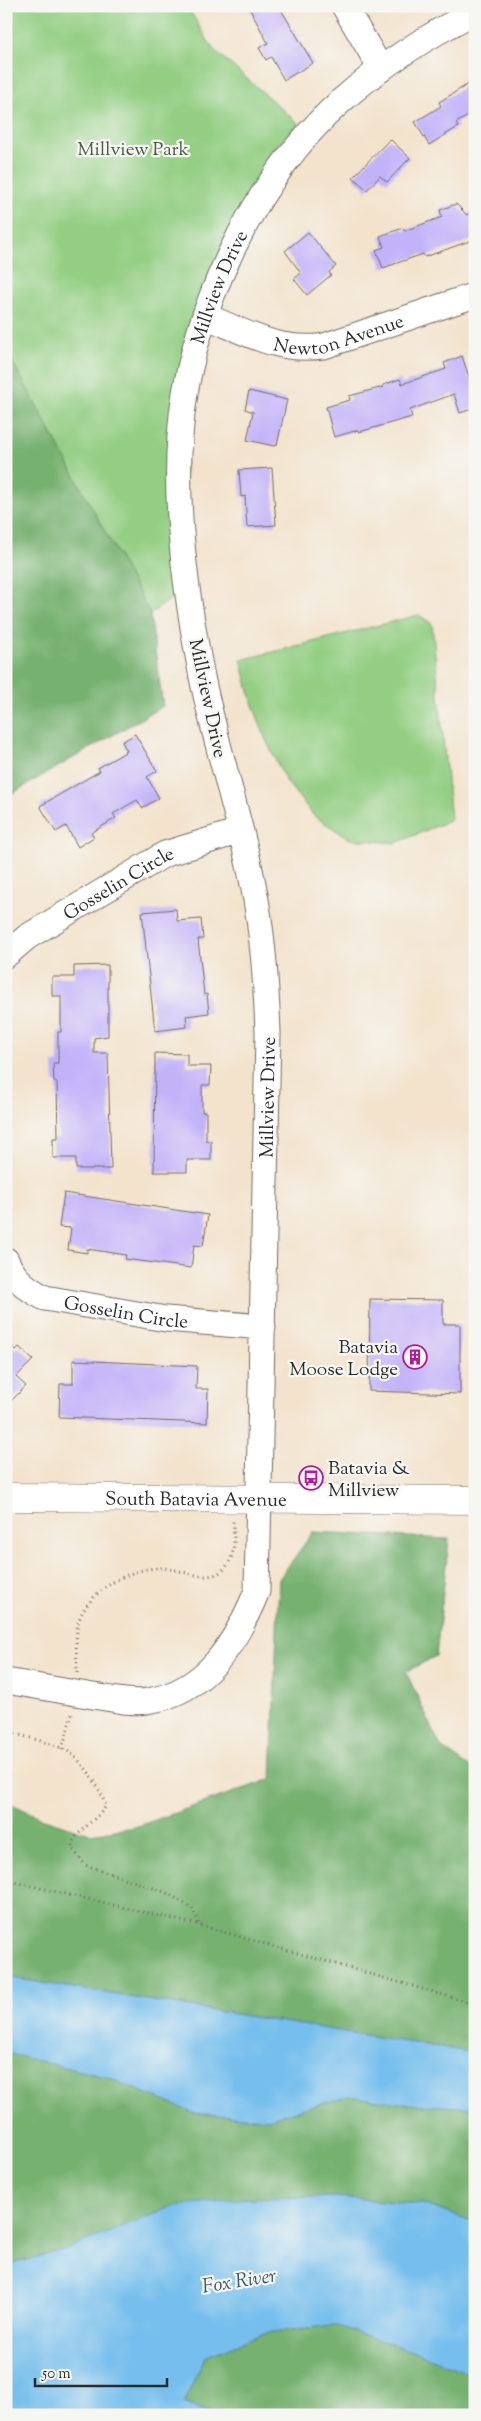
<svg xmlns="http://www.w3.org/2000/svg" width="481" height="2421" font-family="'Sorts Mill Goudy',serif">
<rect width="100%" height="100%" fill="#f6f6f2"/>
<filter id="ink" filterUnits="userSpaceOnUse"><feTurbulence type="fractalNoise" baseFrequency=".02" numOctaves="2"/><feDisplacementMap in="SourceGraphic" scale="10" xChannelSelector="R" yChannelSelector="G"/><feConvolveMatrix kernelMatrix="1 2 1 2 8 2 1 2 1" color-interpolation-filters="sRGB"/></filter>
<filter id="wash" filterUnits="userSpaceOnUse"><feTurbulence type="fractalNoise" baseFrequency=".0096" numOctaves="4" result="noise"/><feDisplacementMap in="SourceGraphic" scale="20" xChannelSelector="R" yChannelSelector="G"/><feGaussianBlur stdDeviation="1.12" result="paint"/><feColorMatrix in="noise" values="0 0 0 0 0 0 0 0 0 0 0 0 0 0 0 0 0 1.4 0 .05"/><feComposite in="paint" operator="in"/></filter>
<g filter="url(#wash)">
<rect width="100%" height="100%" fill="#f3e3cc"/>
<g fill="#93ce82" stroke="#5f7c56">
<path d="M6,6h181l26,43 94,82 -115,190 -13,272 -29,21 -144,-264z"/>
<path d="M419,615l13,9 19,196 -55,23 -46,-4 -36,-23 -28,-35 -20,-41 -14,-38 -11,-42z"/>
</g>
<g fill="#76b170" stroke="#506e4e">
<path d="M6,350l144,264 13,92 -157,91z"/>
<path d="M313,1532l136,7 -13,117 -30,16 35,75 34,24v282l-469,-76v-176l35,17 49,16 45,-7 136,-48 8,-200z"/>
<path d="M6,2053l103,25 84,35 75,6 80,-23 59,8 68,4v114l-53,-18 -86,-7 -90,1 -240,68z"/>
<path d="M334,2325l75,25 66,26v39h-258l-34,-12 22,-46 59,-24z"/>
</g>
<g fill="#75beed" stroke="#50748c">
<path d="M6,1977l469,76v55l-68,-4 -59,-8 -80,23 -75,-6 -84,-35 -103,-25z"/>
<path d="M336,2197l86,7 53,18v154l-66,-26 -75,-25 -70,8 -59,24 -22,46 34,12h-211v-149l63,-18 105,-42 72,-8z"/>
</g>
<g id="blocks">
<g fill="#c2b3f9">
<path d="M248,6h31l34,57 -29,17 -13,-23 -5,3 -7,-12 9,-5z"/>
<path d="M475,80v32l-19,11 2,4 -29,18 -14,-23 26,-16 -2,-4z"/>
<path d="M390,139l20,19 -23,24 -7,-6 -13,14 -14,-13z"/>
<path d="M456,204l11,11 8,-6v30l-50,18 -2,-3 -40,14 -7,-18 8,-3 -4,-11 23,-8 1,3 38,-14 -2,-7z"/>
<path d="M308,232l28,34 -7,6 2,3 -24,20 -13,-16 7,-6 -16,-22z"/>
<path d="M462,356l8,24 5,-2v30l-15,5 -6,-19 -44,16 2,7 -53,15 -1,-2 -24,7 -8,-30 24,-7 -1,-4 34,-9v-2l17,-6 2,5 44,-15 -2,-6z"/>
<path d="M249,391l38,9 -10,45 -3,1 -27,-6 6,-28 -8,-3z"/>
<path d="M272,468l4,57 -29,2 -2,-31 -4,1 -2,-27z"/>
<path d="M135,734l22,37 -10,6 12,21 -17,10 -5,-8 -24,14 3,4 -25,15 3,4 -16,10 -12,-21 -10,6 -16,-26 60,-35 -2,-3 29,-17 -5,-9z"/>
<path d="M176,909l1,12 24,-2 2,20h-5l6,56 3,-1 2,19 -23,3 1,11 -32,4 -13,-119z"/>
<path d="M108,965v71l-14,2v15h14l3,116h-35v-11h-23v-20h5l-1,-56h-3l-1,-19h5v-31h3v-36h-9v-19h22v-11z"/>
<path d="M155,1053l32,1v12h24l-1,19h-8v27h4v29h5v19h-24v12h-33z"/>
<path d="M64,1193l144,22 -5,31 -9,-1 -3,23 -66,-9 1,-4 -39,-6v4l-19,-3 3,-22 -12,-1z"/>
<path d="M370,1299l73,1v24h17v70l-91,-3z"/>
<path d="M6,1340l10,10 3,-3 14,13 -17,17 10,9 -20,20z"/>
<path d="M73,1360l124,6 -1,23h12l-1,34 -148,-6 1,-33h13z"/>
</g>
</g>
</g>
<g filter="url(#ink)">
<use href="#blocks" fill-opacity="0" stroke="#716b63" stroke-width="1"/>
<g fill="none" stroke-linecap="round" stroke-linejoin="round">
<g stroke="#716b63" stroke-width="27">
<g id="minor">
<path d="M344,6l37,63"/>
<path id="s1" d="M205,316c41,16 73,37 119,30l151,-51"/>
<path id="s2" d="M6,955l21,-18 138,-83 75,-23"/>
<path id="s3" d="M6,1260c8,19 21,29 39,38l121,21 97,8"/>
<path id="s4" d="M6,1681c29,5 58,10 87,15 17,2 37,8 54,5 60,-9 89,-59 110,-110l11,-559c-2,-50 -5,-99 -15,-148 -14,-70 -37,-138 -51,-207 -15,-76 -28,-164 -22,-241 8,-119 72,-255 161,-335 41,-36 85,-65 134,-89"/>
</g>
</g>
<g stroke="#716b63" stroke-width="29">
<g id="major">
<path id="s5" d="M6,1497l469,3"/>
</g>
</g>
<g stroke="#716b63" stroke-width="3" stroke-dasharray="1 4" stroke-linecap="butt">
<path d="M77,1673c0,-15 -2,-35 1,-50 9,-32 54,-57 85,-55 18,1 44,16 60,2 14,-13 11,-34 10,-51"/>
<path d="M6,1731c15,5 52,13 63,21 17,13 30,34 37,54 -10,14 -24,21 -33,35l1,9 11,15 80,27 27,16 7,16"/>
<path d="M62,1749l10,-35"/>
<path d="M6,1880l193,45 276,79"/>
</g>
<use href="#minor" stroke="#fff" stroke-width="25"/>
<use href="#major" stroke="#fff" stroke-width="28"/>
</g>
</g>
<defs>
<g id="building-ring" transform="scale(1.25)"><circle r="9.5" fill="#f6f6f2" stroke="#b5179e" stroke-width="1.5"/><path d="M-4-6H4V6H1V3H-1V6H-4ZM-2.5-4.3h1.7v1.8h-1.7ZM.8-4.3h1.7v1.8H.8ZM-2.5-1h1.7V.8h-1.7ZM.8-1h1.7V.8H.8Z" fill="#b5179e"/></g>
<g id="bus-ring" transform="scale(1.25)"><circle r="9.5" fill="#f6f6f2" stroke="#b5179e" stroke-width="1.5"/><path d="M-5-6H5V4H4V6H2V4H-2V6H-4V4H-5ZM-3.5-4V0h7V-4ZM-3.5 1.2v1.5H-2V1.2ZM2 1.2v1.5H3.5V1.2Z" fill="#b5179e"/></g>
</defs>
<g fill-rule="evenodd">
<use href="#building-ring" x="415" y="1357"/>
<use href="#bus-ring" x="311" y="1478"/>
</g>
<g text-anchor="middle" stroke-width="4.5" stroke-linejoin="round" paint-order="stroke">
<g font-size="19" fill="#4a5c45" stroke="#f6f6f2">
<text x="133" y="155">Millview Park</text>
</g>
<g font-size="19" fill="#2b2b2b" stroke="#f6f6f2">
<text dy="7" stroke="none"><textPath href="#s4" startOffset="1625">Millview Drive</textPath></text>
<text dy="7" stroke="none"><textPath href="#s1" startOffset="141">Newton Avenue</textPath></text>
<text transform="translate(209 698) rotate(78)" y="7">Millview Drive</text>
<text dy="7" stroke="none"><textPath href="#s2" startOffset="134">Gosselin Circle</textPath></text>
<text dy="7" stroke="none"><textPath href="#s4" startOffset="800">Millview Drive</textPath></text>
<text dy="7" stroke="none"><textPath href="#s3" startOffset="138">Gosselin Circle</textPath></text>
<text dy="7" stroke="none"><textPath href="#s5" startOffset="190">South Batavia Avenue</textPath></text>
</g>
<g font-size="19" fill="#2b2b2b" stroke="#f6f6f2" text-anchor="end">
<text x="398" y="1353">Batavia<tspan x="398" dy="22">Moose Lodge</tspan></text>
<text x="328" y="1474" text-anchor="start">Batavia &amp;<tspan x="328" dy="22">Millview</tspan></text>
</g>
<g font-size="20" font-style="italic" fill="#415765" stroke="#f6f6f2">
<text transform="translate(239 2280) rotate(-9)" y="7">Fox River</text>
</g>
</g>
<rect width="481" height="2421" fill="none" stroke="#f6f6f2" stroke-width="25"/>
<path d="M35 2378v8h132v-8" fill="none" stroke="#2b2b2b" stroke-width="2.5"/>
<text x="42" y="2378" font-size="15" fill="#2b2b2b" stroke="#f6f6f2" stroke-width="4" paint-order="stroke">50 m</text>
</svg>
